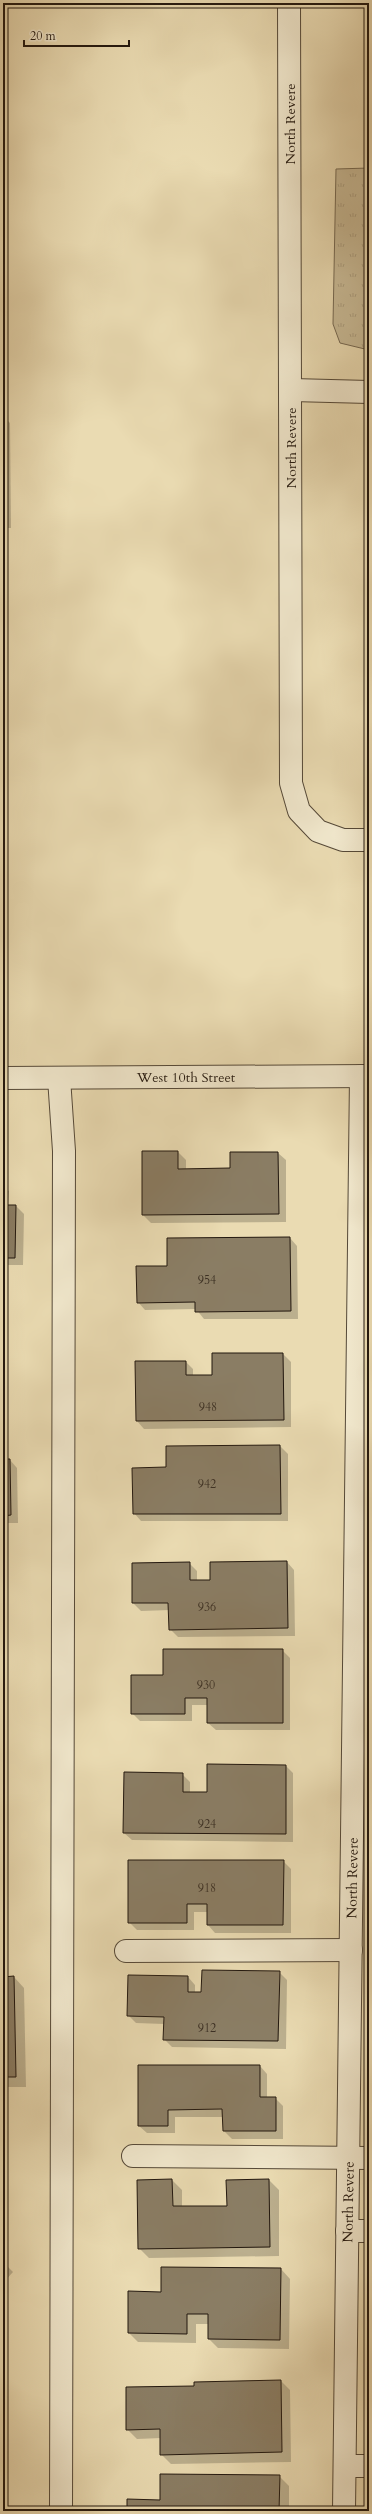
<svg xmlns="http://www.w3.org/2000/svg" width="372" height="2514" font-family="Cardo,serif">
<defs>
<pattern id="grass-tufts" width="24" height="20" patternUnits="userSpaceOnUse"><rect width="24" height="20" fill="#c8ba96"/><path d="M3 7l-1-3M5 7V3M7 7l1-3M15 17l-1-3M17 17v-4M19 17l1-3" fill="none" stroke="#ac9f80"/></pattern>
</defs>
<rect width="100%" height="100%" fill="#eadbb2"/>
<filter id="stains"><feTurbulence type="fractalNoise" baseFrequency=".005" numOctaves="4"/><feColorMatrix values="0 0 0 0 .2 0 0 0 0 .09 0 0 0 0 .02 0 0 0 .5 -.17"/></filter>
<radialGradient id="worn" r=".72"><stop offset=".6" stop-color="#630" stop-opacity="0"/><stop offset="1" stop-color="#630" stop-opacity=".3"/></radialGradient>
<path fill="url(#grass-tufts)" stroke="#766952" d="M369,168v182l-29,-7 -7,-19 3,-155z"/>
<g fill="#0003">
<path d="M3,416l7,7 1,105h-8z"/>
<path d="M143,1152h35l8,8v10l45,-1 47,-16 8,7v62l-135,1 -8,-8z"/>
<path d="M3,1186l6,5 -1,15h8l8,8 -1,51h-20z"/>
<path d="M290,1238l7,8 1,73h-94l-8,-10 -51,1 -7,-8 30,-35z"/>
<path d="M283,1354l8,8v65l-147,2 -7,-8 49,-59 7,7v7h20z"/>
<path d="M280,1446l8,8v67h-147l-7,-8 33,-45z"/>
<path d="M3,1460h7l7,8 1,55h-15z"/>
<path d="M287,1562l7,8 1,66 -117,1 -8,-8v-19l-29,1 -8,-8 56,-40 8,8v10h14z"/>
<path d="M282,1650l8,8v72h-74l-8,-7v-18h-16v16h-52l-8,-8 32,-37z"/>
<path d="M286,1766l7,7v69l-161,-2 -8,-7 58,-59 8,8v11h18z"/>
<path d="M283,1861l8,8v64h-76l-7,-8v-13h-14v18h-57l-8,-8z"/>
<path d="M279,1972l8,8 -1,69 -114,-2 -8,-8v-15l-28,-1 -8,-8 60,-38 7,8v8h7z"/>
<path d="M14,1977l10,11 2,99h-23v-109z"/>
<path d="M139,2066h121l7,8v24h8l8,8v33h-51l-8,-8v-14h-49v16h-28l-8,-7z"/>
<path d="M172,2180l10,10v17h46l-1,-26 42,-1 10,10v66l-130,2 -10,-10z"/>
<path d="M3,2262l10,10 -10,11z"/>
<path d="M281,2269l9,10 -1,70 -71,-1 -9,-9v-15h-13v19l-58,-1 -9,-9 33,-40z"/>
<path d="M281,2381l9,9 1,72 -120,2 -10,-10v-16l-24,1 -10,-10 68,-42z"/>
<path d="M279,2476l10,10v25h-161z"/>
</g>
<g fill="#8a7d64" stroke="#23180f">
<path d="M142,1151h36v18l52,-1v-16h48l1,62 -137,1z"/>
<path d="M3,1205h13l-1,53h-12z"/>
<path d="M290,1237l1,74 -96,1v-10l-58,1 -1,-37h31v-28z"/>
<path d="M212,1353h71l1,67 -148,1 -1,-60h51v14h26z"/>
<path d="M280,1445l1,69h-148l-1,-46 34,-1v-21z"/>
<path d="M3,1459h7l1,56 -8,1z"/>
<path d="M287,1561l1,67 -119,2 -1,-27h-36v-40l58,-1v18h20v-18z"/>
<path d="M163,1649h120v74h-76v-25h-22v16h-54v-39h32z"/>
<path d="M207,1764l79,1v69l-163,-1 1,-61 59,1v19h24z"/>
<path d="M128,1860h156l-1,65h-76v-21h-20v19h-59z"/>
<path d="M202,1970l78,1 -2,70 -115,-1 1,-23 -37,-1 1,-41 60,1v16h13z"/>
<path d="M14,1976l2,101h-13v-100z"/>
<path d="M138,2065h122v32h16v34h-53l-1,-22 -54,1v16h-30z"/>
<path d="M172,2179l1,27h54l-1,-26 43,-1 1,68 -132,2 -1,-69z"/>
<path d="M161,2267l120,1 -1,72 -72,-1v-25h-21v20l-59,-1v-42l33,1z"/>
<path d="M281,2380l1,72 -122,3v-26l-34,1v-43l68,-1v-4z"/>
<path d="M160,2474l120,1 -1,36h-152v-12l33,1z"/>
</g>
<g fill="none" stroke-linecap="round" stroke-linejoin="round">
<g stroke="#554938" stroke-width="24">
<g id="minor">
<path d="M289,3l2,780 8,28 19,20 25,9h26"/>
<path d="M292,390l77,2"/>
<path d="M3,1078l366,-2"/>
<path d="M59,1078l5,73 -3,1360"/>
<path d="M126,1951l225,-1"/>
<path d="M133,2156l236,2"/>
<path d="M347,2231h22"/>
<path d="M345,2466h24"/>
<path d="M344,2511l17,-1435"/>
</g>
</g>
<use href="#minor" stroke="#f1e8cd" stroke-width="22"/>
</g>
<g text-anchor="middle" stroke-width="3" stroke-linejoin="round" paint-order="stroke">
<g font-size="12" fill="#3d3124">
<text x="207" y="1284">954</text>
<text x="208" y="1411">948</text>
<text x="207" y="1488">942</text>
<text x="207" y="1611">936</text>
<text x="206" y="1689">930</text>
<text x="207" y="1828">924</text>
<text x="207" y="1892">918</text>
<text x="207" y="2032">912</text>
</g>
<g font-size="14" fill="#23180f" stroke="#f1e8cd">
<text transform="translate(290 124) rotate(-90)" y="5">North Revere</text>
<text transform="translate(291 448) rotate(-90)" y="5">North Revere</text>
<text x="186" y="1082">West 10th Street</text>
<text transform="translate(352 1878) rotate(-89)" y="5">North Revere</text>
<text transform="translate(348 2202) rotate(-89)" y="5">North Revere</text>
</g>
</g>
<rect width="372" height="2514" fill="none" stroke="#eadbb2" stroke-width="16"/>
<rect x="4" y="4" width="364" height="2506" fill="none" stroke="#23180f" stroke-width="2"/>
<rect x="8" y="8" width="356" height="2498" fill="none" stroke="#23180f"/>
<path d="M24 40v6h105v-6" fill="none" stroke="#23180f" stroke-width="2"/>
<text x="30" y="40" font-size="12" fill="#23180f" stroke="#f1e8cd" stroke-width="3" paint-order="stroke">20 m</text>
<rect width="100%" height="100%" filter="url(#stains)"/>
<rect width="100%" height="100%" fill="url(#worn)"/>
</svg>
